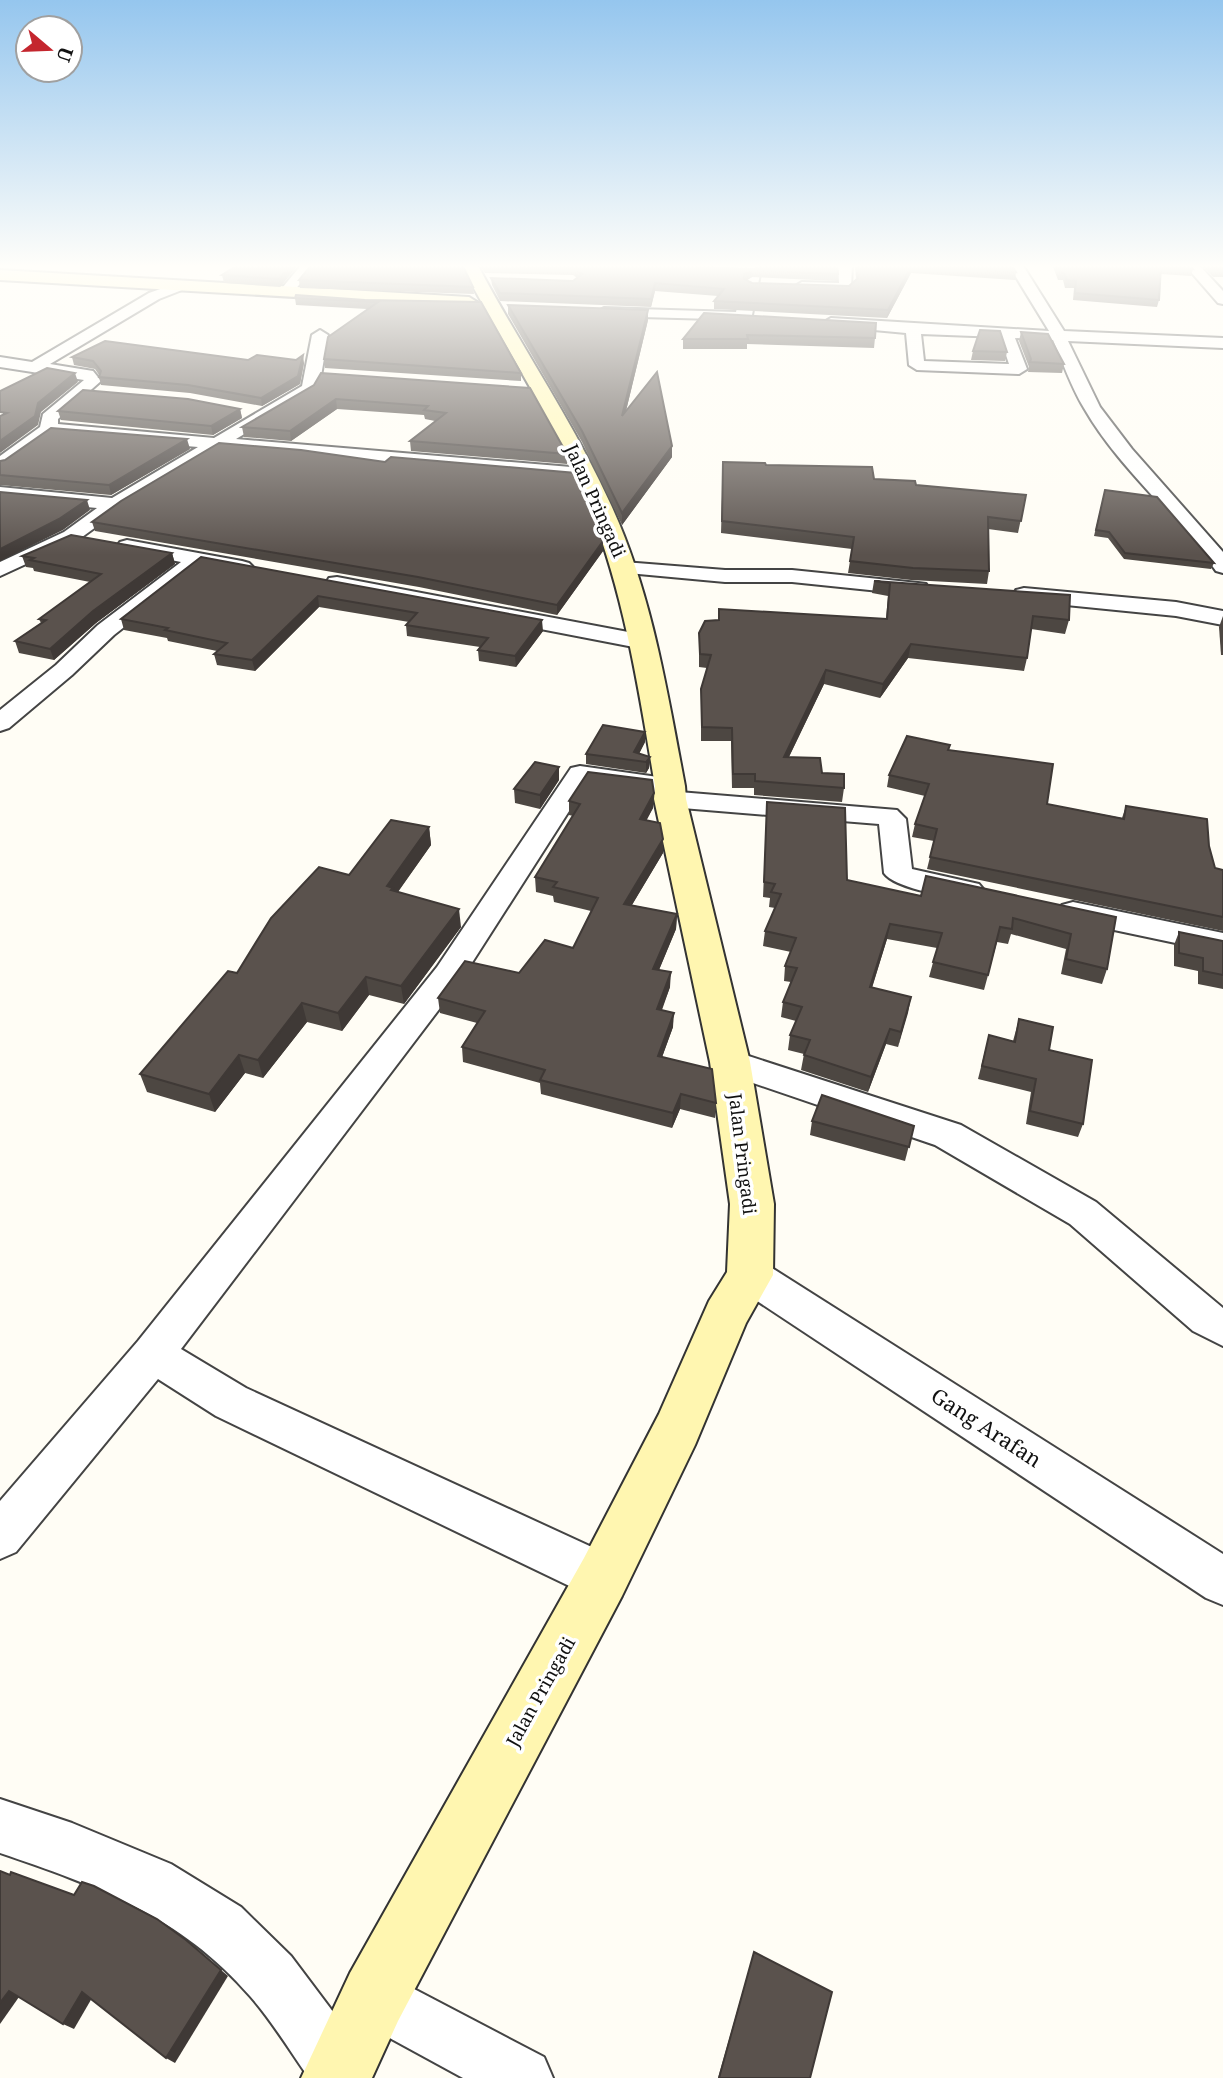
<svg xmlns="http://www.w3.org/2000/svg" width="1223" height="2078" font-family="'Noto Serif',serif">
<rect width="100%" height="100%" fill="#fffdf5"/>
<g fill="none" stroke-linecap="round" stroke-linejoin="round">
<g stroke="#444" stroke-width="4">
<g id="street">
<path d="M302,264h14l-26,32h-10l-2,-3z"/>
<path d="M748,264h14l-11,56 -147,-4 -7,-4 7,-4 132,4z"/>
<path d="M838,264h14l-1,26h-49l-7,-4 7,-4 37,1z"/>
<path d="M1008,264h14l42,67 159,7v10l-155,-7 32,66 32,42 91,103v21l-7,-2c-40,-57 -97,-102 -132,-163 -13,-21 -21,-46 -31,-68l-38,-2 12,31 -8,5 -102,-4 -8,-5 -3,-32 -75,-7 -7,-4 7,-4 218,13zM921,334l79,3 9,27 -85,-3z"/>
<path d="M1184,264h14l25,27v13l-5,-1z"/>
<path d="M177,283l7,4 -2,3 -23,9 -109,65 43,7 8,10 -43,38v5l156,14 88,-52 10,-51 8,-5 8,5 -8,47 -6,10 -78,47 347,29 9,6 -9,6 -363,-31 -98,59 -44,32 -78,36v-14l64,-30 33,-24 -97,-9v-12l112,11 86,-51 -145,-12 -46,33 -7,2v-14l40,-29 3,-13 41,-34 -84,-13v-10l32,5 117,-69z"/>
<path d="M127,540l115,21 7,2 4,4 -4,4 -7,2 -40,-7 -88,69 -42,40 -63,53 -9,3v-21l56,-45 42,-40 83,-63 -61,-12 -3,-4 3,-4z"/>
<path d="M624,562l101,8h67l126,13 8,1 3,5 -3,5 -8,1 -126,-13h-67l-108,-10 -4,-4 4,-4z"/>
<path d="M337,577l307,58 8,2 3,5 -3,5 -8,2 -315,-61 -3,-5 3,-5z"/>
<path d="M1024,588l152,14 47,9v14l-47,-9 -160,-16 -3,-5 3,-5z"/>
<path d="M580,766l99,14 4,6 -4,6 218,18 9,9 6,50 67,15 5,6 -5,6c-18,5 -84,-7 -95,-23l-5,-49 -209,-17 -10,-2 -4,-6 6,-6 -75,-10 -128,200 -278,366 65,39 374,172 7,17 -7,17 -17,7 -17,-7 -370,-178 -58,-37 -142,173 -16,7v-58l138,-160 299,-374 134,-199z"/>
<path d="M1073,902l150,31v20l-161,-34 -4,-7 4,-7z"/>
<path d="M730,1050l231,75 135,77 127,106v38l-30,-15 -123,-107 -135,-79 -217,-74 -5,-9 5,-9z"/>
<path d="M750,1259l14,4 459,291v51l-17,-7 -470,-311 -6,-12 6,-12z"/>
<path d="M0,1799l72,24 99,41 70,43 50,49 70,93 9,21 -3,8h-58c-19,-27 -37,-57 -59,-82 -69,-80 -153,-110 -250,-143z"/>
<path d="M374,1968l170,89 9,21h-90l-110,-60 -8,-21 8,-21z"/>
</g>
</g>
<g stroke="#333" stroke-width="4">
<g id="secondary">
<path d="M461,264h16c43,81 96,157 134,241 41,89 56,186 74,281l1,13 64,263 24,142 -1,71 -27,48 -51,122 -73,151 -224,425 -26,57h-71l49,-105 234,-415 75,-144 50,-113 18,-29 3,-68 -20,-142 -56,-263 1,-13c-16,-95 -30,-188 -65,-278 -34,-85 -87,-163 -129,-244z"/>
<path d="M0,270l469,27 8,5 -8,5 -469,-27z"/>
</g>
</g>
<use href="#street" fill="#fff" fill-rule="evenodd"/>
<use href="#secondary" fill="#fff6b0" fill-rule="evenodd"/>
</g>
<g fill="#4d4742">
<path d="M299,264l-19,23 -56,-4 -2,-8z"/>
<path d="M479,264h147l128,5 5,-2 -3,-3h81l1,10 -1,7 -85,-4 -5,3 5,3 97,3 7,-6 -1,-16h156l5,8 -1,8 -104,-7 -24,45 -173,-9v-8l4,-5 -63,-5 -4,16 -151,-6 -8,-16 -1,-7 82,3 4,-3 -4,-3 -88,-2z"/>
<path d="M1052,264h137l4,5 -2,7 -30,-2 -2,26 -2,7 -84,-7 1,-12h-9l-2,-8h-5z"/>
<path d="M1201,264h22v13h-10z"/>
<path d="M299,280l174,7 1,7 -174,-6z"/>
<path d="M295,298l186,4 40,71v8l-196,-13 -1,-9 43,-50 -71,-4z"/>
<path d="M508,305l140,5v10l-22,91 46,35v11l-50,68 -40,-83 -74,-128z"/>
<path d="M704,313l171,25 -1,10 -127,-4v5h-64v-10z"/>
<path d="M1021,332l43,32 -2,9 -34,-1 1,-5 -10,-26z"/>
<path d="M973,351l34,1 -2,9 -34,-1z"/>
<path d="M72,357l176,3 56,3 -4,21 -38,22 -72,-13 -89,-8 -2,-8v-2l-4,-6 -21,-4z"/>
<path d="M314,385l216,3 37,66v10l-156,-13 -1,-10 25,-20 -10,-2 -1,-4 -87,-6 -46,32 -47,-4 -2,-10z"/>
<path d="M240,409l2,9 -29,17 -152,-15 -3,-9z"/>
<path d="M190,449l-79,46 -111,-10v-24z"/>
<path d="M723,462l43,3 150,20 110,10 -8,38 -30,-4 1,42 -2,13 -76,-4 -63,-7 4,-24 -131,-16z"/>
<path d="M1105,490l109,73 -3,6 -87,-10 -16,-21 -14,-2z"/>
<path d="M92,522l511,29 -46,64 -138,-28 -324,-56z"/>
<path d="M172,553l3,11 -79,59 -42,37 -35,-7 -4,-12 26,-18 -2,-4 51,-37 -56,-11 -1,-3 -7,-1 -4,-11z"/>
<path d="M201,557l342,74 -27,36 -37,-6 -1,-11 2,-3 -73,-11 -1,-11 3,-3 -90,-15 -64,64 -38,-6 -3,-11 3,-3 -49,-10 -1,-3 -43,-8 -3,-11z"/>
<path d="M874,581l196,14 -1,25 -4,14 -34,-5 -4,29 -3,13 -116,-13 -28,40 -56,-14 -35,73 33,16 22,15 -2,14 -88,-7v-7h-22l-1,-47h-30v-52l6,-21 -8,-1v-34l187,-14 2,-23 -16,-3z"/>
<path d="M1223,616v39h-2l-2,-28z"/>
<path d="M645,742l-6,12 11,3 -1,11 -3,5 -60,-9v-10z"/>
<path d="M950,745l-1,5 98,54 75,14 4,-12 83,40 6,22 8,2v61l-296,-62 7,-28 -22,-4 3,-13 10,-28 -38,-9 2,-12z"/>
<path d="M559,780l-19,29 -25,-6 -1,-14z"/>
<path d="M654,793l-1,15 -7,12 17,19v14l-31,52 45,9 -1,15 -17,41 11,17 -8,23 11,17 -11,30 54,46 -1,15 -35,-9 -8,19 -131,-34 -1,-11 -77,-21 -1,-15 15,-24 -37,-10 -2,-15 81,-25 54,-25 18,-37 -37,-9 -1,-6 -17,-4 -1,-15 38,-61 -4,-1v-14z"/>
<path d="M767,802l80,78 74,16 195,21 -9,52 -5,15 -41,-10 5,-25 -55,-15 -3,10 -11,-2 -13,48 -55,-13 8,-29 -50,-9 -15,49 39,9 -13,50 -12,-3 -18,48 -67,-22 3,-16 -16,-4 2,-15 6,-14 -15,-4 2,-15 8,-20 -7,-1 1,-15 6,-14 -28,-6 2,-15 10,-23 -6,-1 1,-9 -7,-1z"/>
<path d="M429,827l2,18 -33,47 63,35 -57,77 -35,-9 -27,36 -35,-9 -44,56 -18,-5 -30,39 -68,-20 -7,-18 209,-199z"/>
<path d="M1179,932l44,9v48l-25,-5v-13l-24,-5v-21z"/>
<path d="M1019,1019l30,31 34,74 -5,13 -52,-13 5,-32 -53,-13 11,-44 24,6z"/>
<path d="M812,1121l102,5 -9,35 -95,-26z"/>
<path d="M754,1952l56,126h-92z"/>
</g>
<g fill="#3f3936">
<path d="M291,264h8l-19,23 -1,-8z"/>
<path d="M912,265l-1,8 -24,45 1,-8z"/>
<path d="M753,270l-1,7 -8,5v-8z"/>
<path d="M655,283v8l-4,16v-8z"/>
<path d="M648,310v10l-26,107v-11z"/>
<path d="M303,355l1,8 -4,21 -38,22 -1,-8z"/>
<path d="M75,373l3,9 -37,30 -3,13 -38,28v-12l38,-38z"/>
<path d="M336,399l1,10 -46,32 -1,-10z"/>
<path d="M240,409l2,9 -29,17 -2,-9z"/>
<path d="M187,439l3,10 -79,46 -2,-10z"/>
<path d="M672,446v11l-50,68v-12z"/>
<path d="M87,500l3,10 -27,20 -63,31v-12z"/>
<path d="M603,541v10l-46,64v-10z"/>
<path d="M172,553l3,11 -79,59 -42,37 -4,-11 43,-38z"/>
<path d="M318,596l1,11 -64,64 -3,-11z"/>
<path d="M542,620l1,11 -27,36 -1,-11z"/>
<path d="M911,644l-3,14 -28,40 3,-14z"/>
<path d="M826,670l-2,14 -42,87 2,-14z"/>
<path d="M645,732v10l-10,19 -1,-9z"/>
<path d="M650,757l-1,11 -3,5v-11z"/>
<path d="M559,767v13l-19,29v-14z"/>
<path d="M654,793l-1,15 -13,25v-14z"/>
<path d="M429,827l2,18 -37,52 -7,-11z"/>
<path d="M663,839v14l-39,65v-14z"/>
<path d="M459,909l2,18 -57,77 -3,-18z"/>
<path d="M677,914l-1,15 -23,55v-15z"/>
<path d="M890,924l-3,15 -20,64 3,-16z"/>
<path d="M671,972l-1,15 -14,37 1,-15z"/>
<path d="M366,977l3,18 -27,36 -4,-18z"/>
<path d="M911,997l-3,16 -10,34 3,-15z"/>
<path d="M302,1003l5,19 -44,56 -5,-18z"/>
<path d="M674,1013l-1,14 -16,44 1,-15z"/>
<path d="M890,1029l-4,15 -18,48 3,-15z"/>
<path d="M239,1055l6,18 -30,39 -6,-18z"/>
<path d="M681,1094l-1,15 -8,19 1,-15z"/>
<path d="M221,1970l7,6 -53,87 -9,-5z"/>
<path d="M9,1991l10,6 -19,27v-21z"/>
<path d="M82,1992l10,6 -18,31 -11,-5z"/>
</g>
<g fill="#5a524d" stroke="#3f3936" stroke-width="2">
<path d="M239,264h52l-12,15 -57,-4z"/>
<path d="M312,264h150l11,23 -174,-7z"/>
<path d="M483,264h143l128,5 9,-5h74l1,10 -85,-4 -9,4v5l8,4 97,3 9,-8 -2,-14h155l5,8 -104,-7 -24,45 -174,-9 10,-12 -69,-6 -4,16 -151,-6 -9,-15 82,3 9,-7 -9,-6 -89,-3z"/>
<path d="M1056,264h133l4,5 -32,-2 -2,33 -84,-7 1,-12 -9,-1 -3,-7 -4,-1z"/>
<path d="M1210,264h13v6h-7z"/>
<path d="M296,295l69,5 116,2 40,71 -197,-14 4,-22 50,-35 -83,-4z"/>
<path d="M508,305l140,5 -26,106 35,-44 15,74 -50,67 -40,-82z"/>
<path d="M704,313l172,10 -1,15 -128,-3 1,4h-65z"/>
<path d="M980,330l20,1 7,21 -34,-1z"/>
<path d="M1021,332l27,2 16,30 -34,-2 1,-3z"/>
<path d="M105,341l143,19 9,-5 39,5 7,-5 -5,21 -37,22 -73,-13 -89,-8 2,-6 -8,-10 -21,-4z"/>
<path d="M47,368l28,5 -37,30 -3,13 -35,25v-25l7,-3 -7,-1v-21z"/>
<path d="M321,373l209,15 37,66 -157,-13 36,-28 -22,-3 4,-4 -92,-7 -46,32 -48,-4 72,-42z"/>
<path d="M83,390l105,9 52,10 -29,17 -153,-15z"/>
<path d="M51,428l136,11 -78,46 -109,-10v-14l5,-1z"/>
<path d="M219,443l82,7 84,12 6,-5 185,16 27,68 -46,64 -139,-28 -326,-55 29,-21z"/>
<path d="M723,462l42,1 1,2 106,2 2,12 41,2 1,4 110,10 -5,26 -33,-4 1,54 -76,-3 -63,-7 4,-24 -132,-16z"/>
<path d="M1105,490l52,7 57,66 -89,-10 -16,-21 -13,-2z"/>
<path d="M0,492l87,8 -28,19 -59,30z"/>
<path d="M71,535l101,18 -79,58 -43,38 -35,-8 31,-21 -7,-1 62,-45 -71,-14 4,-2 -12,-2z"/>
<path d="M201,557l341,63 -27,36 -37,-6 10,-12 -82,-13 11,-12 -99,-17 -66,64 -38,-6 13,-11 -62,-13 3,-2 -47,-9z"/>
<path d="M874,581l196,14 -1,25 -36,-4 -6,42 -116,-14 -28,40 -57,-14 -42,87 36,1 2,15 22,1v14l-89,-7v-7h-22l-1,-46 -30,-1 -1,-38 10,-34 -11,-1 -1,-21 6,-12 14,-1v-11l168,10 3,-36z"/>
<path d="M603,725l42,7 -11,20 16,5 -4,5 -60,-8z"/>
<path d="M907,736l43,9 -2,5 105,14 -6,40 77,15 2,-13 81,13 2,27 6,22 8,2v47l-293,-60 7,-28 -22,-5 14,-40 -40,-9z"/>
<path d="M535,762l24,5 -19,28 -26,-6z"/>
<path d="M588,772l64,8 2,13 -14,26 20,4 3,16 -39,65 53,10 -24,55 18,3 -14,37 17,4 -16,43 54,13 4,34 -35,-9 -8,19 -133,-33 5,-10 -83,-23 23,-36 -47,-13 27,-37 54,12 26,-33 28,8 25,-50 -45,-11 4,-5 -22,-5 45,-73 -11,-3z"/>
<path d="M767,802l78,6 2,72 74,16 5,-20 190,41 -9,52 -41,-10 5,-25 -58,-16 -1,11 -12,-2 -12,48 -55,-13 9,-29 -52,-9 -20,63 41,10 -10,35 -11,-3 -19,48 -67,-22 6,-15 -20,-5 12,-28 -19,-5 14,-34 -12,-2 11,-28 -31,-7 16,-37 -10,-2 4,-8 -11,-2z"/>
<path d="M391,820l38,7 -42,59 6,2 -2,2 68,19 -58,77 -35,-9 -28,36 -36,-10 -44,57 -19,-5 -30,39 -69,-20 88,-103 9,2 34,-55 48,-51 30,8z"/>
<path d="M1179,932l44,9v34l-20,-4v-13l-24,-5z"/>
<path d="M1019,1019l34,8 -4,23 43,10 -9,64 -53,-13 6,-32 -54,-13 7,-31 26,7z"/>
<path d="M822,1095l92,31 -5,21 -97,-26z"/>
<path d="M0,1871l10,4 1,-3 63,23 8,-13 12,4 63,33 29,21 35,30 -55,88 -84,-66 -19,32 -54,-33 -9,12z"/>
<path d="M754,1952l78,40 -22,86h-91z"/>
</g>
<linearGradient id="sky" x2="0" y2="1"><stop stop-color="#95c6ee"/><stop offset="0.48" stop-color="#fffefa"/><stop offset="1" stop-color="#fffefa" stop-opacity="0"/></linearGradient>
<rect width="1223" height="555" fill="url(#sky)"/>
<g text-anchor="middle" stroke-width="7" stroke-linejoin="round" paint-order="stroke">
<g font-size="18" fill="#111" stroke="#fff">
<text transform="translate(595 501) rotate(66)" y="6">Jalan Pringadi</text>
<text transform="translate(742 1154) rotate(83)" y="6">Jalan Pringadi</text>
<text transform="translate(541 1692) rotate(-61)" y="6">Jalan Pringadi</text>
</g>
<g font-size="21" fill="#111" stroke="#fff">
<text transform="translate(986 1428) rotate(33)" y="7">Gang Arafan</text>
</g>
</g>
<g transform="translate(49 49) rotate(109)"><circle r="33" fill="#ffffff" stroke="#a0a0a0" stroke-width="2"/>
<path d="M0-5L12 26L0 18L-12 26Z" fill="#c4262e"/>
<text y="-10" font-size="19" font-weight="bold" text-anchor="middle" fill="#111111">U</text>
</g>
</svg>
